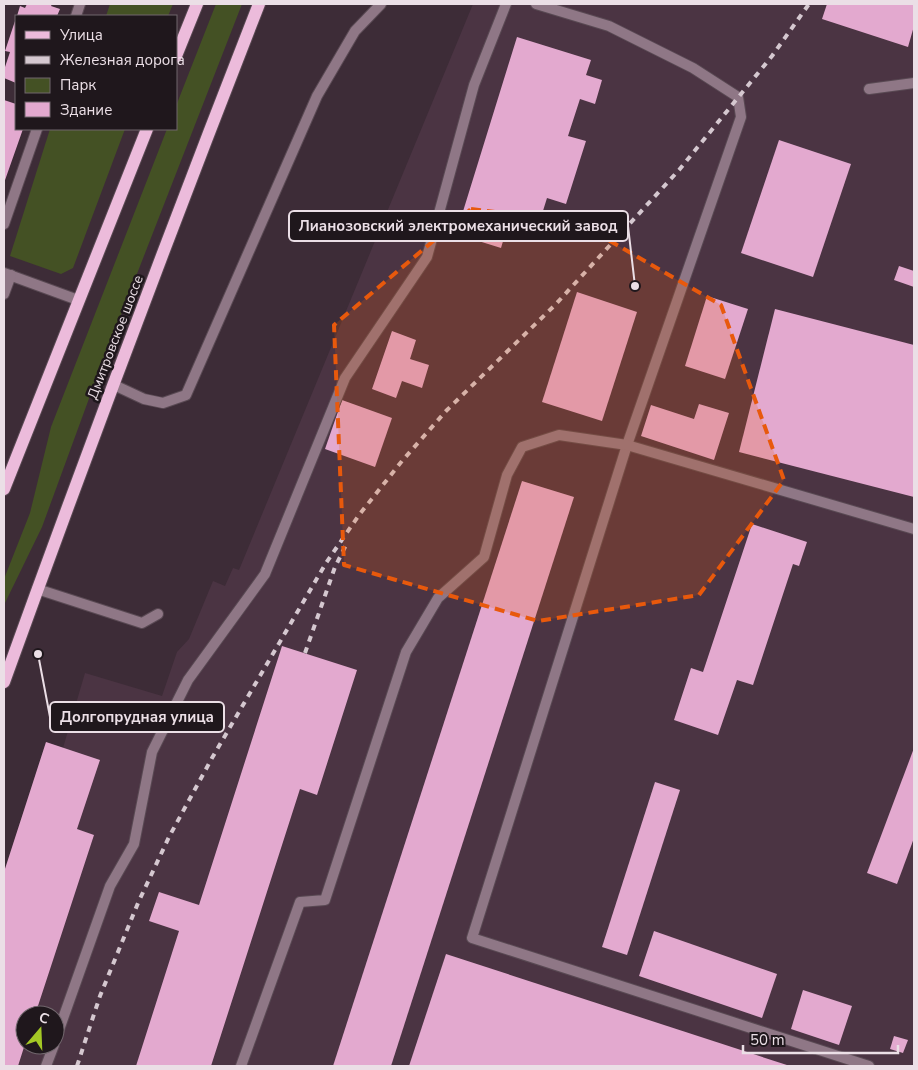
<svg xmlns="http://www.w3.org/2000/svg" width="918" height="1070" font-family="'Nunito Sans',sans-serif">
<rect width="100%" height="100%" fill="#3d2c37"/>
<path fill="#4b3443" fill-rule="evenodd" d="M473,4h441v1062h-910v-194l42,-130 17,6 22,-75 77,23 15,-44 12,-13 24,-58 12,5 8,-18 6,2zM25,1015h30v30h-30z"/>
<g fill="#445124">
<path d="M110,4h63l-5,12h-62z"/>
<path d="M216,4h26l-144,370 -56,153 -38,78v-26l26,-66 21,-86 116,-298h9v-23z"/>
<path d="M50,129h75l-52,139 -12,6 -51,-18z"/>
</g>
<g fill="#e3a9cf">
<path d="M27,4h25l-1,2 9,3 -3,7h-40l3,-10 5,2z"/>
<path d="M827,4h87v22l-6,21 -86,-28z"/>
<path d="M16,18v65l-12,-5v-8l6,-18 -5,-1z"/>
<path d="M517,37l74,23 -5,15 16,5 -7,24 -15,-5 -12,37 18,5 -20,63 -19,-6 -10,32 -28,-9 -8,27 -45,-14z"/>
<path d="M4,100l12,4v25h7l-19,54z"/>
<path d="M779,140l72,24 -38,113 -72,-24z"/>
<path d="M899,266l15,5v16l-20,-7z"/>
<path d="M577,292l60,20 -35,109 -60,-19z"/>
<path d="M707,296l41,13 -23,70 -40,-13z"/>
<path d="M775,309l139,36v152l-175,-45z"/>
<path d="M392,331l24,9 -6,19 19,6 -7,23 -20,-7 -6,17 -24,-9z"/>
<path d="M342,400l50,18 -17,49 -50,-18z"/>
<path d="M699,404l30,9 -15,47 -73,-24 10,-31 43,14z"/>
<path d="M522,481l52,16 -183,569h-58z"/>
<path d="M752,524l55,18 -8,24 -6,-2 -40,121 -16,-5 -19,55 -44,-15 17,-52 12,4z"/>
<path d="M282,646l75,24 -40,125 -17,-6 -89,277h-75l43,-135 -30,-10 10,-29 40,13z"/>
<path d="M46,742l54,18 -23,69 17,6 -59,180h-10v29l-7,22h-14v-194z"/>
<path d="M914,748v90l-17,46 -30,-11z"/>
<path d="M655,782l25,8 -53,165 -25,-8z"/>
<path d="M654,931l123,43 -15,44 -123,-42z"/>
<path d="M446,954l344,112h-381z"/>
<path d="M803,990l49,16 -13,39 -48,-16z"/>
<path d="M894,1036l14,4 -5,13 -13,-4z"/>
</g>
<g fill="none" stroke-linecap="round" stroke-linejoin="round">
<g stroke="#594953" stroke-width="12">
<g id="service">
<path d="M536,4l73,22 84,42 45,29 3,20 -114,328 -155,493 397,128"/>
<path d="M76,16l4,-12"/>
<path d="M869,89l45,-6"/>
<path d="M4,224l33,-95"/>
<path d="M4,273l74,27"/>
<path d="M4,294l7,-19"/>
<path d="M114,385l30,14 19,4 23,-8 131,-299 38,-65 26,-27"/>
<path d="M37,589l105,34 16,-9"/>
<path d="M55,1041l55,-155 24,-42 18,-92 36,-72 77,-106 80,-196 82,-121 47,-172 32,-81"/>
<path d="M46,1066l8,-21"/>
<path d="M241,1066l59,-164 25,-2 81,-248 32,-54 46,-41 23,-82 15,-28 37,-12 68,10 287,84"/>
</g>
</g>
<g stroke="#594953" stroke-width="14">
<g id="primary">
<path d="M176,56l21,-52"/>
<path d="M4,489l143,-360"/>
<path d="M4,682c82,-227 167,-453 255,-678"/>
</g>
</g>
<use href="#service" stroke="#8f7786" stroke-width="10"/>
<use href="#primary" stroke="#ecbbdb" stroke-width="12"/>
<g stroke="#d5c8d0" stroke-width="4" stroke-dasharray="6 6" stroke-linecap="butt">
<path d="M305,653l30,-86 11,-22"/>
<path d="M77,1066l23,-70 38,-93 31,-66 43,-79 114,-195 33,-48 43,-54 44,-50 110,-107 123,-134 93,-114 37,-52"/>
</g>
</g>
<path fill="#e8590c" fill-opacity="0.2" stroke="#e8590c" stroke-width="4" stroke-dasharray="10 6" stroke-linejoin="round" d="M471,209l106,13 144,83 63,175 -85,115 -161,26 -194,-56 -10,-240z"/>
<g text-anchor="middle" stroke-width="5" stroke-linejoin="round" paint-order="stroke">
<g font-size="14" fill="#ebdfe6" stroke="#1f171c">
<text transform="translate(115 337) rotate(-69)" y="5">Дмитровское шоссе</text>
</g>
</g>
<path fill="none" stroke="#ebdfe6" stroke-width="2" d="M635 286L628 226M38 654L50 717"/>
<g fill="#ebdfe6" stroke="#1f171c" stroke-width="2">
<circle cx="635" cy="286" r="5"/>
<circle cx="38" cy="654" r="5"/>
</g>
<g fill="#1f171c" stroke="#ebdfe6" stroke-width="2">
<rect x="289" y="211" width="339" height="30" rx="5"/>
<rect x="50" y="702" width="174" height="30" rx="5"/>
</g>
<g font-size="15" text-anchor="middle" font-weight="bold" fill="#ebdfe6">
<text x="458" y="231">Лианозовский электромеханический завод</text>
<text x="137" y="722">Долгопрудная улица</text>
</g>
<rect width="918" height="1070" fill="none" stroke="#ebdfe6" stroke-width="10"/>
<rect x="15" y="15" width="162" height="115" fill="#1f171c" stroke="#71676d"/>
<rect x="25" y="31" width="25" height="8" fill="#ecbbdb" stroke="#71676d"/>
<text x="60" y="40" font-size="15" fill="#ebdfe6">Улица</text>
<rect x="25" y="56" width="25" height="8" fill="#d5c8d0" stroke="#71676d"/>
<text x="60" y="65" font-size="15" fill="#ebdfe6">Железная дорога</text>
<rect x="25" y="78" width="25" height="15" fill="#445124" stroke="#71676d"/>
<text x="60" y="90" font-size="15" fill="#ebdfe6">Парк</text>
<rect x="25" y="102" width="25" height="15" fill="#e3a9cf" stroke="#71676d"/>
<text x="60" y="115" font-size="15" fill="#ebdfe6">Здание</text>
<g transform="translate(40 1030) rotate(19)"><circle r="24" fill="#1f171c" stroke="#71676d"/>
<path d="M0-4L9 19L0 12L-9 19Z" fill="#a4c825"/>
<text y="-8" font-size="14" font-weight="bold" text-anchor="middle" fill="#ebdfe6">С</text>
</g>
<path d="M743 1045v8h155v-8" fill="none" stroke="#ebdfe6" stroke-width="2.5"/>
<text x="750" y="1045" font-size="15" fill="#ebdfe6" stroke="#1f171c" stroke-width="4" paint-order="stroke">50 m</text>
</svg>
